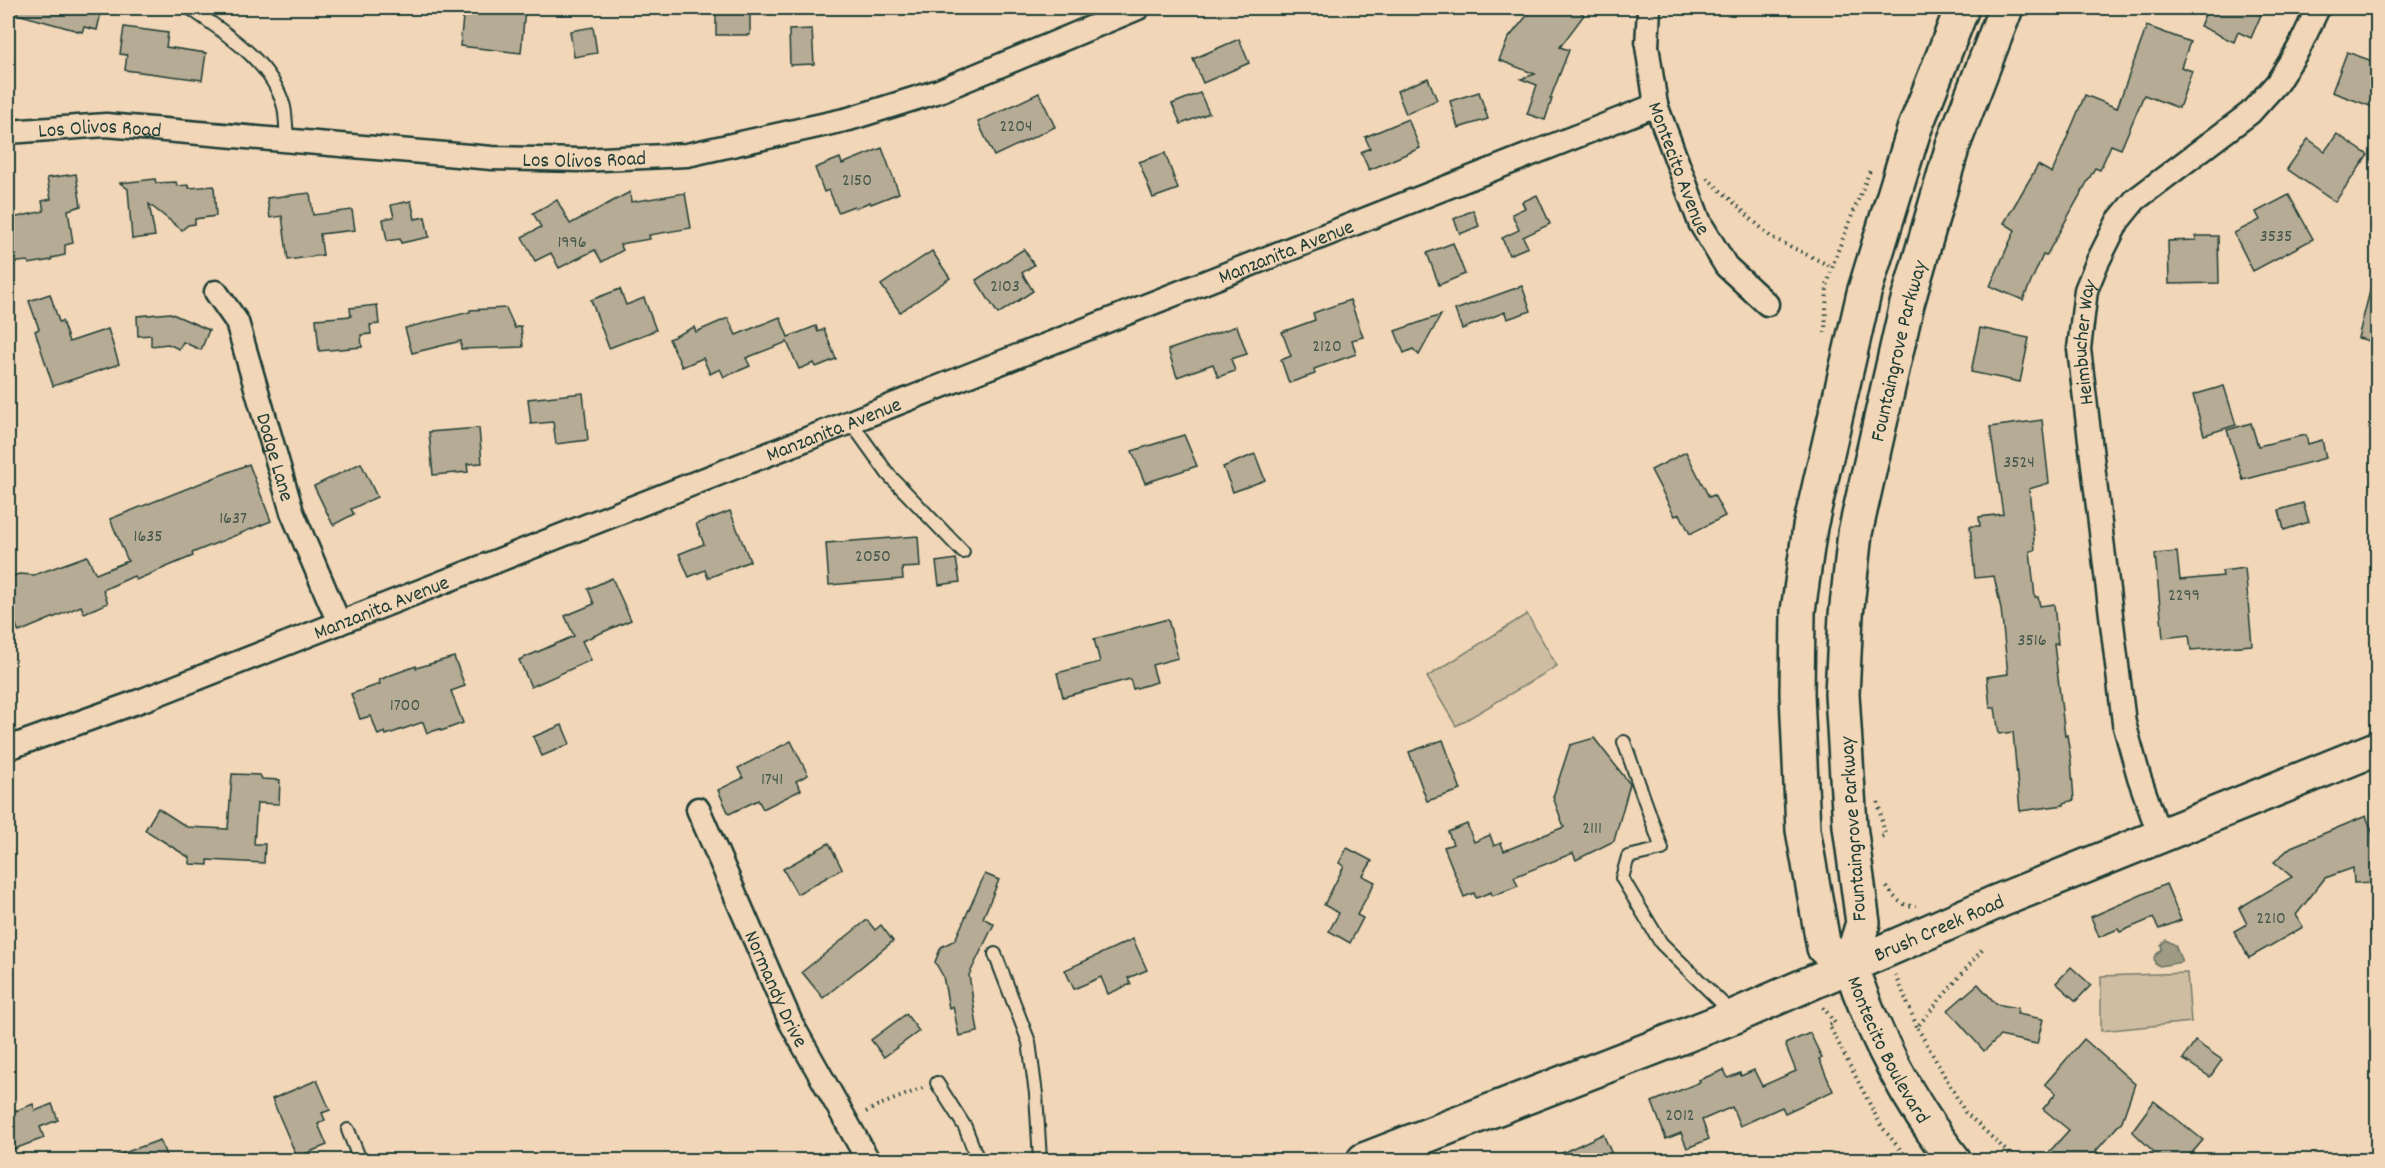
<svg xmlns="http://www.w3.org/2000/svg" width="2385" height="1168" font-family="Dekko,sans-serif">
<rect width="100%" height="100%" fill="#f1d6b8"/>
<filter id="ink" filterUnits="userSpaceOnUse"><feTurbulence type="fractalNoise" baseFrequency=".0167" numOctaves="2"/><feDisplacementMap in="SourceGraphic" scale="12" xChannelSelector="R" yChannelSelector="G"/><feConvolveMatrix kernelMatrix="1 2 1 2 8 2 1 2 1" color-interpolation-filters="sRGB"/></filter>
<g filter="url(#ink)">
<g fill="#cfbda2" stroke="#777d6b" stroke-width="1.5">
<path d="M1527,614l30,52 -101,60 -29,-49z"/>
<path d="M2187,973l4,49 -90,9v-55z"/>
</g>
<path fill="#9e9a83" stroke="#6b7563" stroke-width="1.5" d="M2166,940l9,5 7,17 -22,4 -5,-2 -1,-7 8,-8 -1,-4z"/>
<g fill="#b6ab94" stroke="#1f3d34" stroke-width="1.5">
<path d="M17,8h85l-5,22 -13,-3 -2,5 -65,-18z"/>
<path d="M464,8h61l-4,45 -61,-7z"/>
<rect x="716" y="8" width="34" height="27"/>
<path d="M1533,8h42l9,7 -24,32 9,3 -19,49h2l-7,21 -18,-6 10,-29 -16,-6 14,-5 -36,-14 9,-21z"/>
<path d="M2208,8h56l-13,30 -13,-6 -4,10 -34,-16z"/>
<path d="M2147,26l43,16 -9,25 11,4 -13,37 -35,-13 -23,54 -10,-4 -11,25 -5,-2 -49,88 -3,-1 -20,45 -33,-14 25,-56 -11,-7 34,-58 14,8 33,-78 32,13z"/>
<path d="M124,27l44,6 -2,14 40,6 -4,27 -77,-10 2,-15 -7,-1z"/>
<path d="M593,27l4,26 -23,4 -4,-26z"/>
<path d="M812,29l2,35 -24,1 -1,-35z"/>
<path d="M1239,39l10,24 -46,20 -10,-24z"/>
<path d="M2347,52l31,11v46l-46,-17z"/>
<path d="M1428,78l9,22 -31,14 -9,-23z"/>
<path d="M1479,92l9,27 -30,9 -8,-27z"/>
<path d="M1039,93l16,34 -61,29 -16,-34z"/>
<path d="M1200,93l9,20 -28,11 -9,-20z"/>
<path d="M1408,119l12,29 -51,22 -8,-18 9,-4 -5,-11z"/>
<path d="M2337,134l31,21 -33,47 -48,-33 21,-30 17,12z"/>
<path d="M882,148l17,45 -28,11 -1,-2 -15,6 -1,-2 -16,6 -9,-22 -5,2 -9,-24 25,-10 2,6z"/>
<path d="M1165,153l13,36 -25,9 -14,-36z"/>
<path d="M76,174l5,32 -13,4 5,33 -8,2v10l-13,3 -1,2 -22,4 -1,-3 -20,2v-44l36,-8 -2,-10 9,-2 -4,-21z"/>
<path d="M155,179l1,4 20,-1 1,4 12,-1v3l25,-2 2,30 -21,3v5l-7,1 -6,5 -33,-26 6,32 -23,3 -4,-50 -8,-6z"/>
<path d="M630,192l1,10 54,-9 6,35 -42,7 1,4 -30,5 3,6 -21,12 -7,-12 -36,18 -8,-15 -16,8 -13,-24 19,-10 -8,-14 24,-13 13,24z"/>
<path d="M310,193l3,22 39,-5 3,20 -35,4 3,21 -35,5 -6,-44 -12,2 -3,-20z"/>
<path d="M1537,195l13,29 -27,13 5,10 -19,8 -7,-17 17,-8 -7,-16 13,-6 -3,-6z"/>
<path d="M2289,195l24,44 -60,32 -19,-38 26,-13 -4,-8z"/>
<path d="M411,201l4,18 10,-2 4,20 -28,6 -1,-4 -13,2 -4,-22 11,-2 -3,-12z"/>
<path d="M1473,210l6,16 -19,8 -6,-15z"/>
<path d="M2196,236h22l1,47 -50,1 -1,-43 28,-1z"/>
<path d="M1453,243l12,31 -26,11 -12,-32z"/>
<path d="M1024,249l10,16 -12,8 11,18 -35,23 -22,-34z"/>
<path d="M932,251l18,27 -50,34 -19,-27z"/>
<path d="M1522,286l9,25 -24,8 -2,-7 -43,17 -7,-19z"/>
<path d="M2371,287l7,1v55l-20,-5z"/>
<path d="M620,289l6,16 18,-7 12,32 -47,18 -18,-48z"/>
<path d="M50,294l9,28 3,-1 7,21 39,-13 11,35 -66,22 -18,-55 4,-2 -10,-28z"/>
<path d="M1350,300l13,37 -11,3 4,14 -42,15 1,5 -26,9 -8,-23 10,-4 -9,-24 33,-12 -2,-7z"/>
<path d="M377,305l2,19 -9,1 1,9 -10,1 1,12 -43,4 -3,-32 35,-3 -1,-8z"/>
<path d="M506,308l9,20 6,-2 2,21 -62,2v-8l-49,12 -7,-25 65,-16v-2z"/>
<path d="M170,313l39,17 -8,20 -18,-8 -4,7 -11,-5 -17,2v-11l-13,1 -1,-20z"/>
<path d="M1441,315l-22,40 -6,-6 -9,4 -9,-22z"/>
<path d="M780,317l8,20 28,-11 2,6 6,-3 12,30 -20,8 -2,-4 -15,6 -12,-27 -41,16 4,8 -26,11 -4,-8 -10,5 -7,-16 -21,9 -13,-28 25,-12 2,5 32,-14 8,17z"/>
<path d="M1237,326l10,28 -16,5 4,12 -17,6 -5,-13 -36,13 -9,-27z"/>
<path d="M1980,328l49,10 -9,44 -49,-10z"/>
<path d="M2224,386l12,39 -32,10 -11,-40z"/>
<path d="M583,393l5,47 -32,4 -3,-22 -22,2 -3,-25z"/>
<path d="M2042,420l7,63 -20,6 6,61 -5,1 5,46h3l2,9 14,-2 4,40h-4l11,92 2,-1 4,26 3,39 -10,3v2l-44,6 -7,-79 -14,2 -4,-26h-5l-3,-31 21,-3 -7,-65 -7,-33 -19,2 -5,-52h10l-1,-9 24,-3 -13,-87z"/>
<path d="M2251,423l7,23 48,-11 2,9 14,-4 4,18 -83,22 -16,-50z"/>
<path d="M479,428l3,35 -15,1 1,8 -35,3 -4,-43z"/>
<path d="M1184,435l13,31 -52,17 -13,-32z"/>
<path d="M1686,452l23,45 5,-2 11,21 -35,18 -10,-20 -5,2 -24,-46z"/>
<path d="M1255,454l10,26 -32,12 -10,-25z"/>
<path d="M361,463l16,34 -26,12 3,5 -21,11 -19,-39z"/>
<path d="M249,464l22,57 -79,32 1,3 -17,7 -40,17 -2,-4 -31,14 5,13 -24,10 -3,-7 -62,26 -11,-27v-27l11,-4 15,1 53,-19 9,18 32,-13 -18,-42z"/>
<path d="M2303,503l6,19 -25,8 -5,-20z"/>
<path d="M730,511l20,50 -42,17 -3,-8 -16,7 -10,-23 25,-10 -8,-20z"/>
<path d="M918,536l2,31 -18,1 1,11 -74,6 -3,-42z"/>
<path d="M2177,552l3,28 43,-4 -1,-5 23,-3 7,77 -61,5 -2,-15 -26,3 -8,-84z"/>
<path d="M956,559l4,23 -21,3 -3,-23z"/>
<path d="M612,578l19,42 -49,21 9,19 -60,27 -12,-27 55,-24 -9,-20 29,-12 -6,-15z"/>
<path d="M1168,619l10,39 -26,7 5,17 -24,7 -3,-10 -67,18 -6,-24 43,-11 -6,-23z"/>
<path d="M454,657l11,29 -14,5 12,32 -22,8 -1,-2 -13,4 -4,-11 -37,13 -1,-3 -7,3 -7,-19 -11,3 -9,-25 29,-10 -1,-4 12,-5 25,-9v2z"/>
<path d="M562,725l8,19 -28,12 -9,-19z"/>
<path d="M1594,738l36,46 -16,57 -38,19 -3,-7 -59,24 4,9 -26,10 -1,-4 -15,6 -2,-5 -10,4 -20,-50 9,-3 -5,-12 19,-8 7,18 16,-7 4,11 7,-3 3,8 60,-24 -11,-30 17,-52z"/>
<path d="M1443,740l18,50 -34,11 -18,-49z"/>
<path d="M791,741l17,34 -12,6 5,9 -38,19 -5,-9 -29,14 -11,-24 25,-12 -5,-10z"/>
<path d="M232,774l28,1 2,4 18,1 -1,24 -22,-1 -3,41h11l-1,19 -56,-3v5l-18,-1v-6l-45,-28 13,-22 29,19 41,2z"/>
<path d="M2366,816l12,30v36l-24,1 -1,-15 -28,10 -29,37 7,12 -54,31 -15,-27 13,-7 -8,-16 53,-31 -18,-15 17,-15z"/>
<path d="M829,843l13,26 -45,25 -14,-25z"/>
<path d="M1347,848l25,13 -9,15 12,6 -18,33 6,3 -13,25 -21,-12 10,-18 -15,-8 20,-39 -5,-3z"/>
<path d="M985,874l14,6 -16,38 11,6 -25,51 9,57 -19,4 -6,-30 -4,2 -6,-32 -8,-14 6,-15 14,-7z"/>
<path d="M2166,884l15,36 -22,9 -6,-11 -33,14 -2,-3 -19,8 -8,-20z"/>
<path d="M867,920l8,10 6,-5 12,16 -70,57 -21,-26z"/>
<path d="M1133,939l14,31 -19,8 3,6 -23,10 -7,-17 -27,12 -9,-19z"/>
<path d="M2071,967l20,18 -15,16 -20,-18z"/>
<path d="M1978,984l18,20 22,4 -1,6 26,5 -6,25 -37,-8 -16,15 -36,-41z"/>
<path d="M906,1014l13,17 -35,26 -13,-17z"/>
<path d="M1810,1033l12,25 -3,1 14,32 -48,22 -3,-6 -42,19 -8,-19 -30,13 7,19 -22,9 -6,-15 -15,6 -14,-37 48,-20 -1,-2 25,-10 4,8 12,-5 1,3 13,-6 8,16 34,-15 -11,-27z"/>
<path d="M2084,1039l51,45 -13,37 -26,30 10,10h-65l28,-31 -26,-21 13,-16 -11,-9z"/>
<path d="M2195,1041l27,19 -12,17 -27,-18z"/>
<path d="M317,1080l13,30 -8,3 3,7 -7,4 9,21 -30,12 -25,-58z"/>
<path d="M2154,1101l49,39 -18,21h-38l7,-9 -22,-21z"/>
<path d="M33,1104l2,7 17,-7 6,16 -18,7 4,11 -30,11 -6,-17v-18z"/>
<path d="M1603,1134l12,27h-70z"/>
<path d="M160,1140l8,21h-58v-3z"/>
</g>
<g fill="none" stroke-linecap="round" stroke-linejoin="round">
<g stroke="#1f3d34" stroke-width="16">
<g id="lane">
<path d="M190,8c35,25 82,54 94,99 2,10 2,22 3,32"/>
<path d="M850,421l38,53 75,78"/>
<path d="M1624,742l38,107 -34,8 -6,21 39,65 73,72"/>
<path d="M995,954l34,88 7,52 4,66"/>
<path d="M937,1083l28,44 13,33"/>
<path d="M348,1130l12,30"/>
</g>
</g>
<g stroke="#1f3d34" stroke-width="27">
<g id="street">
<path id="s1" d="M1649,8l-2,38 9,59 44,118 26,43 41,38"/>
<path id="s2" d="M8,132l98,-7 386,33 89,2 106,-5 162,-36 90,-28 199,-83"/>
<path id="s3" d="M216,292l21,30 55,190 47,111"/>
<path id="s4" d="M8,748l137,-49 194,-76 1317,-518"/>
<path id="s5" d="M698,809l93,214 77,137"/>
<path id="s6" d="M2159,834l-20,-57 -15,-54 -45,-374 7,-59 11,-27 21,-42 17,-21 115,-87 27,-30 22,-35 19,-40"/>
</g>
</g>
<g stroke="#1f3d34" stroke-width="38">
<g id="secondary">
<path d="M1850,964l-26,-16 -21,-118 -6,-136 1,-83 12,-84 54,-234 50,-163 48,-122"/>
<path id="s7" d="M1850,964l13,-41 -13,-97 -8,-132 4,-79 9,-82 52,-229 46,-159 53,-137"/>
<path id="s8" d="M1850,964c23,70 59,139 104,196"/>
<path id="s9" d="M1364,1160l371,-144 264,-115 379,-153"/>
</g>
</g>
<g stroke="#1f3d34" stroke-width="4" stroke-dasharray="1.5 4.5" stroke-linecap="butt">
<path d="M1707,178l64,59 61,30"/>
<path d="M1825,333l2,-47 8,-28 36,-90"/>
<path d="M1878,802l7,33 -6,3"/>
<path d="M1887,887c7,11 15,20 29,19"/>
<path d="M1982,950l-65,77 48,85 51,48"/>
<path d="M1896,975l21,52"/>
<path d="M1823,1007l12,16 -6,2 52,101 28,34"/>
<path d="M866,1112l11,-6 46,-18"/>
</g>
<use href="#lane" stroke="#f1d6b8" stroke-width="12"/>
<use href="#street" stroke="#f1d6b8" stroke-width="22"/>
<use href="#secondary" stroke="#f1d6b8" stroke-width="33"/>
</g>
</g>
<g text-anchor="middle" stroke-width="4.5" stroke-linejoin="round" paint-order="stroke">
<g font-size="18" fill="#45584c">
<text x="1016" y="131">2204</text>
<text x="857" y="185">2150</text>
<text x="2276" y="241">3535</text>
<text x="572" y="247">1996</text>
<text x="1005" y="291">2103</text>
<text x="1327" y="351">2120</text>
<text x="2019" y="467">3524</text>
<text x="233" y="523">1637</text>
<text x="148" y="541">1635</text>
<text x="873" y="561">2050</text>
<text x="2184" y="600">2299</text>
<text x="2032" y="645">3516</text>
<text x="405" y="710">1700</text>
<text x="772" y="784">1741</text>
<text x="1592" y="833">2111</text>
<text x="2271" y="923">2210</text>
<text x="1680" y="1120">2012</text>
</g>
<g font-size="21" fill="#1f3d34" stroke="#f1d6b8">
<text dy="7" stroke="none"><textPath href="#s2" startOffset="92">Los Olivos Road</textPath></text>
<text dy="7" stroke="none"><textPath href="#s2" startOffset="578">Los Olivos Road</textPath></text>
<text dy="7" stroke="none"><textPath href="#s1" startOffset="165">Montecito Avenue</textPath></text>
<text dy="7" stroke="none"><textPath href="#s4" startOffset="1371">Manzanita Avenue</textPath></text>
<text dy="7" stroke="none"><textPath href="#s6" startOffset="500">Heimbucher Way</textPath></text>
<text dy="7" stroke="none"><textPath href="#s7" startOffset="622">Fountaingrove Parkway</textPath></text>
<text dy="7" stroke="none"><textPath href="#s4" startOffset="885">Manzanita Avenue</textPath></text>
<text dy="7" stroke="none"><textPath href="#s3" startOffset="177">Dodge Lane</textPath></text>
<text dy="7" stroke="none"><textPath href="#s4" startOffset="399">Manzanita Avenue</textPath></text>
<text transform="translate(1852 829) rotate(-94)" y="7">Fountaingrove Parkway</text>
<text dy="7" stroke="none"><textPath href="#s9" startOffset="620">Brush Creek Road</textPath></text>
<text dy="7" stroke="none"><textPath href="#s5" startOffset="196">Normandy Drive</textPath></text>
<text dy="7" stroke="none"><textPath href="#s8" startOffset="94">Montecito Boulevard</textPath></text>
</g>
</g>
<rect width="2385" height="1168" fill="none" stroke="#f1d6b8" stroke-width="30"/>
<rect x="15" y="15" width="2355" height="1138" fill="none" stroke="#1f3d34" stroke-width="2" filter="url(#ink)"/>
</svg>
